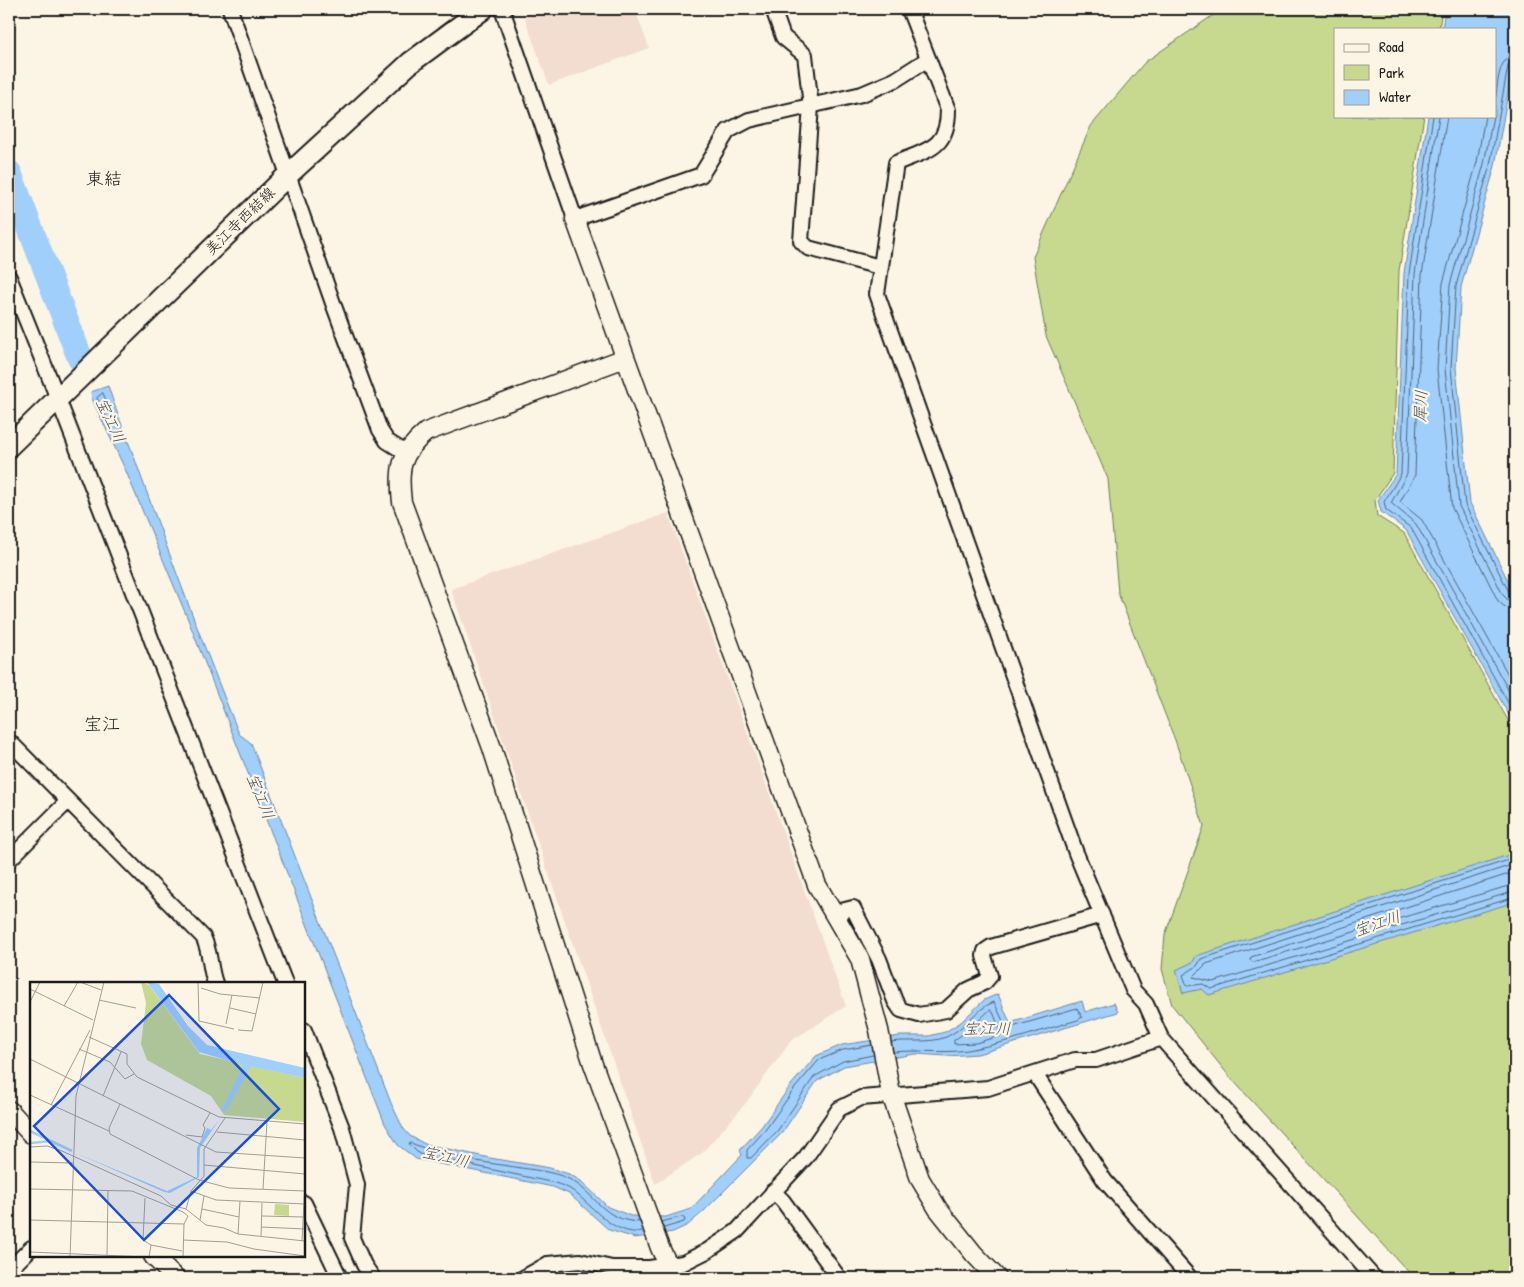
<svg xmlns="http://www.w3.org/2000/svg" width="1524" height="1287" font-family="'Patrick Hand','Klee One',sans-serif">
<rect width="100%" height="100%" fill="#fcf5e5"/>
<filter id="ink" filterUnits="userSpaceOnUse"><feTurbulence type="fractalNoise" baseFrequency=".02" numOctaves="2"/><feDisplacementMap in="SourceGraphic" scale="10" xChannelSelector="R" yChannelSelector="G"/><feConvolveMatrix kernelMatrix="1 2 1 2 8 2 1 2 1" color-interpolation-filters="sRGB"/></filter>
<g filter="url(#ink)">
<g fill="#f3ddd0">
<path d="M527,9h108l14,39 -100,37 -24,-66z"/>
<path d="M668,513l178,493 -55,35 -46,63 -43,49 -47,31 -204,-595z"/>
</g>
<path fill="#c6d98e" stroke="#717a55" d="M1222,9h220l-3,20h-104v87h89l-25,155 -6,202 -18,27 2,16 27,17 111,200v545h-101l-185,-202 -57,-71 -10,-36 3,-34 39,-109 -29,-86 -57,-147 -10,-114 -62,-143 -13,-79 58,-131 54,-64z"/>
<g fill="#a0cffc" stroke="#6b87a2">
<path d="M1445,9h70v44l-20,113 -34,121 -5,81 14,135 45,92v131l-109,-196 -25,-18 -3,-12 18,-26 8,-201 24,-157h67v-87h-53z"/>
<path d="M108,386c10,32 24,63 35,96 31,85 62,168 96,252l12,9 140,360 12,25 7,8 15,8 65,14 60,10 19,6 12,7 27,26 23,9 35,1 25,-8 51,-54 -2,-5 22,-24 29,-41 25,-29 26,-11 58,-9h29l16,-4 16,-10 23,-22 14,-6 12,29 72,-22 3,11 29,-9 4,9 -140,42 -31,2 -32,-2 -71,12 -27,15 -35,52 -78,78 -16,14 -15,7 -38,6 -26,-8 -40,-36 -16,-7 -137,-28 -18,-14 -13,-21 -198,-507 -62,-148 -33,-70 -1,-7z"/>
<path d="M1515,853v49l-306,93 -7,-6 -19,4 -7,-23 17,-8 3,-6z"/>
</g>
<g fill="none" stroke-linecap="round" stroke-linejoin="round">
<g stroke="#516476" stroke-width="1">
<path d="M1515,61l-4,1 -3,4 -18,99 -34,121 -5,82 14,137 44,87 6,3"/>
<path d="M1495,102c3,-15 2,-46 20,-47"/>
<path d="M1433,116l-24,158 -8,200 -17,28 2,8 25,18 104,187"/>
<path d="M1439,116l-24,158 -8,200 -16,29 25,21 99,178"/>
<path d="M1447,116l-25,159 -7,200 -15,27 22,18 93,167"/>
<path d="M1485,116l-8,46 -34,121 -6,86 15,139 46,93 7,6 10,2"/>
<path d="M1493,116l-9,48 -34,121 -5,84 14,137 44,89 5,5 7,2"/>
<path d="M103,393l11,29 -2,3 -3,-1 -12,-26z"/>
<path d="M1515,858l-314,101 -4,7 -14,9 4,11 16,-2 8,5 304,-92"/>
<path d="M1515,864l-309,100 -13,13 20,5 302,-91"/>
<path d="M1515,872l-264,85 -1,3 3,2 262,-78"/>
<path d="M990,1010l3,2 9,23 -26,8 -22,1v-4l15,-10z"/>
<path d="M891,1042c18,-3 38,2 55,-5 19,-8 29,-28 48,-35l11,23 4,3 68,-20 5,9 -4,3c-33,9 -66,21 -100,28 -28,7 -57,1 -85,4"/>
<path d="M872,1045l-29,5 -24,10 -24,28 -29,41 -19,21v8h4l27,-28 36,-53 29,-16 30,-6"/>
<path d="M640,1222c-39,-1 -44,-30 -73,-44 -16,-7 -35,-8 -52,-11 -34,-5 -72,-10 -104,-24l-2,1 10,10 136,29c6,2 13,4 18,8 21,16 40,45 70,41"/>
<path d="M661,1222l21,-5 3,2 -1,3 -20,6"/>
</g>
<path stroke="#6b87a2" stroke-width="4.5" d="M9,181l4,3"/>
<path stroke="#a0cffc" stroke-width="26" d="M9,173l71,185"/>
<g stroke="#1c1c1c" stroke-width="18">
<g id="minor">
<path d="M230,9l104,297 46,124 7,11 19,12"/>
<path d="M502,9l73,210 126,-44 27,-44 21,-11 113,-26 33,-14 33,-21"/>
<path d="M773,9l10,28 22,18 6,51 -10,135 7,7 72,19"/>
<path d="M909,9l39,101c0,39 -21,40 -52,53l-19,131 199,559 57,137 13,14 15,34 213,240"/>
<path d="M9,277l49,122 227,584"/>
<path d="M9,741l194,196c8,15 6,30 12,46"/>
<path d="M9,860l59,-59"/>
<path d="M833,913l20,-5 26,51 16,42 6,9 18,5 27,-5 22,-20 17,-8 5,-6 -6,-20 1,-5 6,-4 111,-32"/>
<path d="M304,1030l38,98 15,57 -5,53 12,27 9,13"/>
<path d="M1035,1074l70,107 85,97"/>
<path d="M773,1191l10,10 56,77"/>
<path d="M304,1203l36,75"/>
<path d="M548,1264l7,14"/>
<path d="M9,1270l22,-22"/>
<path d="M523,1278l25,-14 32,-3 32,7h38l33,-5 24,-12 30,-20 69,-74 33,-48 22,-11 127,-10 87,-28h21l65,-22"/>
</g>
</g>
<g stroke="#1c1c1c" stroke-width="21">
<g id="tertiary">
<path d="M575,219l242,666 43,74 19,71 12,64 29,85 18,30 36,45 23,24"/>
<path d="M625,358l-199,74c-26,22 -28,37 -24,70l90,246 101,316 67,184 15,30"/>
<path d="M9,1110l22,24"/>
<path d="M153,1256l22,22"/>
</g>
</g>
<g stroke="#1c1c1c" stroke-width="24">
<path id="secondary" d="M9,446l280,-272 121,-111 73,-54"/>
</g>
<use href="#minor" stroke="#fcf5e5" stroke-width="14"/>
<use href="#tertiary" stroke="#fcf5e5" stroke-width="18"/>
<use href="#secondary" stroke="#fcf5e5" stroke-width="20"/>
</g>
</g>
<g text-anchor="middle" stroke-width="4.5" stroke-linejoin="round" paint-order="stroke">
<g font-size="15" fill="#1c1c1c" stroke="#fcf5e5">
<text transform="translate(240 221) rotate(-44)" y="5">美江寺西結線</text>
</g>
<g font-size="16" font-style="italic" fill="#44525f" stroke="#fcf5e5">
<text transform="translate(1420 406) rotate(-87)" y="6">犀川</text>
<text transform="translate(111 420) rotate(65)" y="6">宝江川</text>
<text transform="translate(261 796) rotate(68)" y="6">宝江川</text>
<text transform="translate(1377 923) rotate(-19)" y="6">宝江川</text>
<text x="987" y="1034">宝江川</text>
<text transform="translate(446 1156) rotate(13)" y="6">宝江川</text>
</g>
<g font-size="18" fill="#1c1c1c" stroke="#fcf5e5">
<text x="104" y="185">東結</text>
<text x="102" y="730">宝江</text>
</g>
</g>
<g transform="translate(30 982)">
<rect width="275" height="275" fill="#fcf5e5"/>
<path d="M111,0l8,3 51,69 105,24v44l-81,-7 -13,-19 -64,-36 -6,-16 5,-41zM245,222l14,1v11l-15,-1z" fill="#c6d98e"/>
<path d="M117,0l12,2 29,42 19,19 98,23v10l-54,-12 -25,45h-5l23,-46 -45,-13zM189,138l-19,28 -1,29 -29,16 -6,-1 -88,-39 91,38 30,-14v-29l10,-20 4,2z" fill="#a0cffc"/>
<path fill="none" stroke="#a0cffc" stroke-width="2.5" d="M0,149l42,20M1,161l20,-2"/>
<path fill="none" stroke="#a29e95" stroke-width="1" d="M50,0l21,8M168,0l1,39 35,8M171,6l19,6 40,4M0,7l63,31M69,18l37,8M0,20l10,-20M34,24l14,-24M200,26l26,6M196,42l6,-29M208,48l14,1 11,-49M59,55l38,17v10l10,13 82,40 86,7M49,67l31,13 15,17 9,-5M0,77l186,93 89,6M0,113l79,36M73,114l18,-44M90,122l-11,24 1,6 89,46 30,8 76,3M21,123l39,-75M187,150l88,8M156,153l16,2 3,-9 -2,-3 7,-12M0,165l17,-1 15,5 99,45 10,9 15,4 20,16 18,3 14,6 67,7M0,180l43,1M174,183l101,9M0,207l102,2 51,21 5,4 -4,8 -1,33M233,207l4,-67M161,209l25,9 89,4M115,216l-2,42 8,5 -2,12M156,227l5,-18 13,-15v-27l21,-31M172,227l37,8M232,234l42,1M0,238l154,4M170,238l4,-24M231,245l44,2M208,252l2,-33M231,254l1,-33M153,258l44,2 27,7 51,7M272,259l3,-59M121,263l31,6M0,270l116,5M77,273l1,-64M40,275l6,-161 28,-114"/>
<path fill="#1d4ed8" fill-opacity="0.15" stroke="#1d4ed8" stroke-width="2.5" d="M139,13l110,114 -135,131 -110,-114z"/>
<rect width="275" height="275" fill="none" stroke="#1c1c1c" stroke-width="2.5"/>
</g>
<rect width="1524" height="1287" fill="none" stroke="#fcf5e5" stroke-width="30"/>
<rect x="15" y="15" width="1494" height="1257" fill="none" stroke="#1c1c1c" stroke-width="2" filter="url(#ink)"/>
<rect x="1334" y="28" width="162" height="90" fill="#fcf5e5" stroke="#a29e95"/>
<rect x="1344" y="44" width="25" height="8" fill="#fcf5e5" stroke="#a29e95"/>
<text x="1379" y="52" font-size="15" fill="#1c1c1c">Road</text>
<rect x="1344" y="65" width="25" height="15" fill="#c6d98e" stroke="#a29e95"/>
<text x="1379" y="78" font-size="15" fill="#1c1c1c">Park</text>
<rect x="1344" y="90" width="25" height="15" fill="#a0cffc" stroke="#a29e95"/>
<text x="1379" y="102" font-size="15" fill="#1c1c1c">Water</text>
</svg>
